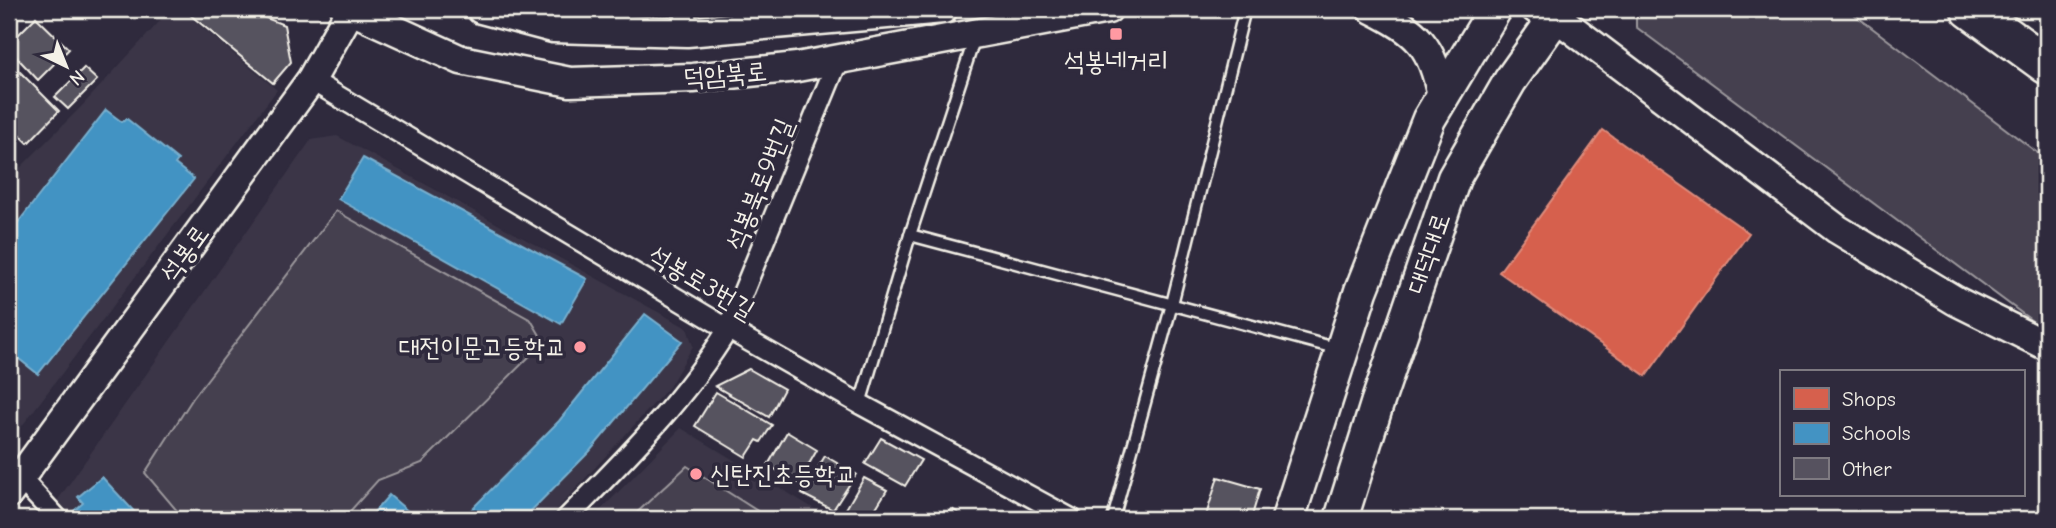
<svg xmlns="http://www.w3.org/2000/svg" width="2056" height="528" font-family="'Comic Neue','Poor Story',sans-serif">
<rect width="100%" height="100%" fill="#2f2a3d"/>
<filter id="ink" filterUnits="userSpaceOnUse"><feTurbulence type="fractalNoise" baseFrequency=".0143" numOctaves="2"/><feDisplacementMap in="SourceGraphic" scale="14" xChannelSelector="R" yChannelSelector="G"/><feConvolveMatrix kernelMatrix="1 2 1 2 8 2 1 2 1" color-interpolation-filters="sRGB"/></filter>
<g filter="url(#ink)">
<g fill="#3b3647">
<path d="M171,9h9l97,81 -268,353v-264l72,-72z"/>
<path d="M337,136l350,192 6,18 -24,41 -121,132h-495l-5,-5 263,-374z"/>
<path d="M681,428l150,91h-239z"/>
</g>
<g fill="#454050" stroke="#9c989c" stroke-width="2">
<path d="M1636,9h211l200,151v172l-411,-305z"/>
<path d="M336,211l195,109 13,22 -122,121 -44,17 -35,39h-159l-39,-46 48,-75z"/>
<path d="M687,466l83,53h-140z"/>
</g>
<path fill="#d6604d" stroke="#df8c7c" stroke-width="2" d="M1603,130l146,103 -103,143 -147,-104z"/>
<g fill="#4393c3" stroke="#78afce" stroke-width="2">
<path d="M106,110l16,12 5,-3 51,41 -3,4 19,15 -156,195 -29,-23v-117z"/>
<path d="M363,158l224,121 -26,45 -223,-125z"/>
<path d="M645,314l37,27 -92,110 -67,68h-61l97,-98z"/>
<path d="M102,477l39,42h-70l-3,-3 15,-13 -5,-6z"/>
<path d="M389,495l28,24h-49z"/>
</g>
<g fill="#56525f" stroke="#f4f1e8" stroke-width="2">
<path d="M183,9h61l40,16 7,37 -18,21z"/>
<path d="M36,17l33,32 -31,31 -29,-31v-5z"/>
<path d="M9,61l50,50 -31,32 -19,-19z"/>
<path d="M84,68l13,12 -29,29 -13,-12z"/>
<path d="M749,369l35,20 -15,28 -54,-31z"/>
<path d="M716,392l56,33 -11,17 -4,-2 -11,17 -51,-31z"/>
<path d="M787,432l30,18 -19,33 -30,-18z"/>
<path d="M881,438l40,22 -16,26 -40,-22z"/>
<path d="M825,456l31,18 -23,36 -31,-16z"/>
<path d="M1218,477l42,12 -9,30h-46z"/>
<path d="M864,478l23,12 -18,29h-17l-9,-5z"/>
<path d="M952,509l16,10h-24z"/>
</g>
<g fill="none" stroke-linecap="round" stroke-linejoin="round">
<g stroke="#f4f1e8" stroke-width="15">
<g id="lane">
<path d="M910,235l429,114"/>
<path d="M860,404l50,-169 65,-198"/>
<path d="M1113,519l59,-215 73,-295"/>
</g>
</g>
<g stroke="#f4f1e8" stroke-width="24">
<g id="street">
<path d="M685,9l2,23"/>
<path d="M311,80l417,249 132,75 212,115"/>
<path d="M9,466l49,53"/>
<path d="M566,519c59,-60 118,-118 162,-190l110,-269"/>
</g>
</g>
<g stroke="#f4f1e8" stroke-width="33">
<g id="secondary">
<path d="M349,9l112,51 109,22 123,-4 104,-11 311,-58"/>
<path d="M481,9l72,19 134,4 256,-23"/>
<path d="M1372,9c46,23 60,36 70,87"/>
<path d="M1536,9l19,7 282,213 119,72 91,45"/>
<path d="M9,493l302,-413 40,-71"/>
</g>
</g>
<g stroke="#f4f1e8" stroke-width="37">
<g id="primary">
<path d="M1288,519l73,-228 68,-172 66,-110"/>
<path d="M1341,519l36,-115 77,-226 56,-97 51,-72"/>
</g>
</g>
<g stroke="#f4f1e8" stroke-width="42">
<path id="highway" d="M1970,9l77,56"/>
</g>
<use href="#lane" stroke="#2f2a3d" stroke-width="10"/>
<use href="#street" stroke="#2f2a3d" stroke-width="19"/>
<use href="#secondary" stroke="#2f2a3d" stroke-width="28"/>
<use href="#primary" stroke="#2f2a3d" stroke-width="32"/>
<use href="#highway" stroke="#2f2a3d" stroke-width="37"/>
</g>
</g>
<g fill="#ff9aa2" stroke="#2f2a3d" stroke-width="2.5">
<rect x="1109" y="27" width="14" height="14" rx="3.5"/>
<circle cx="580" cy="347" r="7"/>
<circle cx="696" cy="474" r="7"/>
</g>
<g text-anchor="middle" stroke-width="7" stroke-linejoin="round" paint-order="stroke">
<g font-size="26" fill="#f4f1e8" stroke="#2f2a3d">
<text x="1116" y="70">석봉네거리</text>
<text x="566" y="356" text-anchor="end">대전이문고등학교</text>
<text x="710" y="483" text-anchor="start">신탄진초등학교</text>
</g>
<g font-size="26" fill="#f4f1e8" stroke="#2f2a3d">
<text transform="translate(725 74) rotate(-5)" y="9">덕암북로</text>
<text transform="translate(759 184) rotate(-68)" y="9">석봉북로9번길</text>
<text transform="translate(184 253) rotate(-54)" y="9">석봉로</text>
<text transform="translate(1428 253) rotate(-71)" y="9">대덕대로</text>
<text transform="translate(702 282) rotate(31)" y="9">석봉로3번길</text>
</g>
</g>
<rect width="2056" height="528" fill="none" stroke="#2f2a3d" stroke-width="35"/>
<rect x="18" y="18" width="2021" height="493" fill="none" stroke="#f4f1e8" stroke-width="2.5" filter="url(#ink)"/>
<rect x="1780" y="370" width="245" height="126" fill="#2f2a3d" stroke="#7e7a81" stroke-width="2"/>
<rect x="1794" y="388" width="35" height="21" fill="#d6604d" stroke="#7e7a81" stroke-width="2"/>
<text x="1842" y="406" font-size="21" fill="#f4f1e8">Shops</text>
<rect x="1794" y="423" width="35" height="21" fill="#4393c3" stroke="#7e7a81" stroke-width="2"/>
<text x="1842" y="440" font-size="21" fill="#f4f1e8">Schools</text>
<rect x="1794" y="458" width="35" height="21" fill="#56525f" stroke="#7e7a81" stroke-width="2"/>
<text x="1842" y="476" font-size="21" fill="#f4f1e8">Other</text>
<g transform="translate(66 66) rotate(137)" stroke="#2f2a3d" stroke-width="5" paint-order="stroke">
<path d="M0-5L12 26L0 18L-12 26Z" fill="#f4f1e8"/>
<text y="-10" font-size="19" font-weight="bold" text-anchor="middle" fill="#f4f1e8">N</text>
</g>
</svg>
